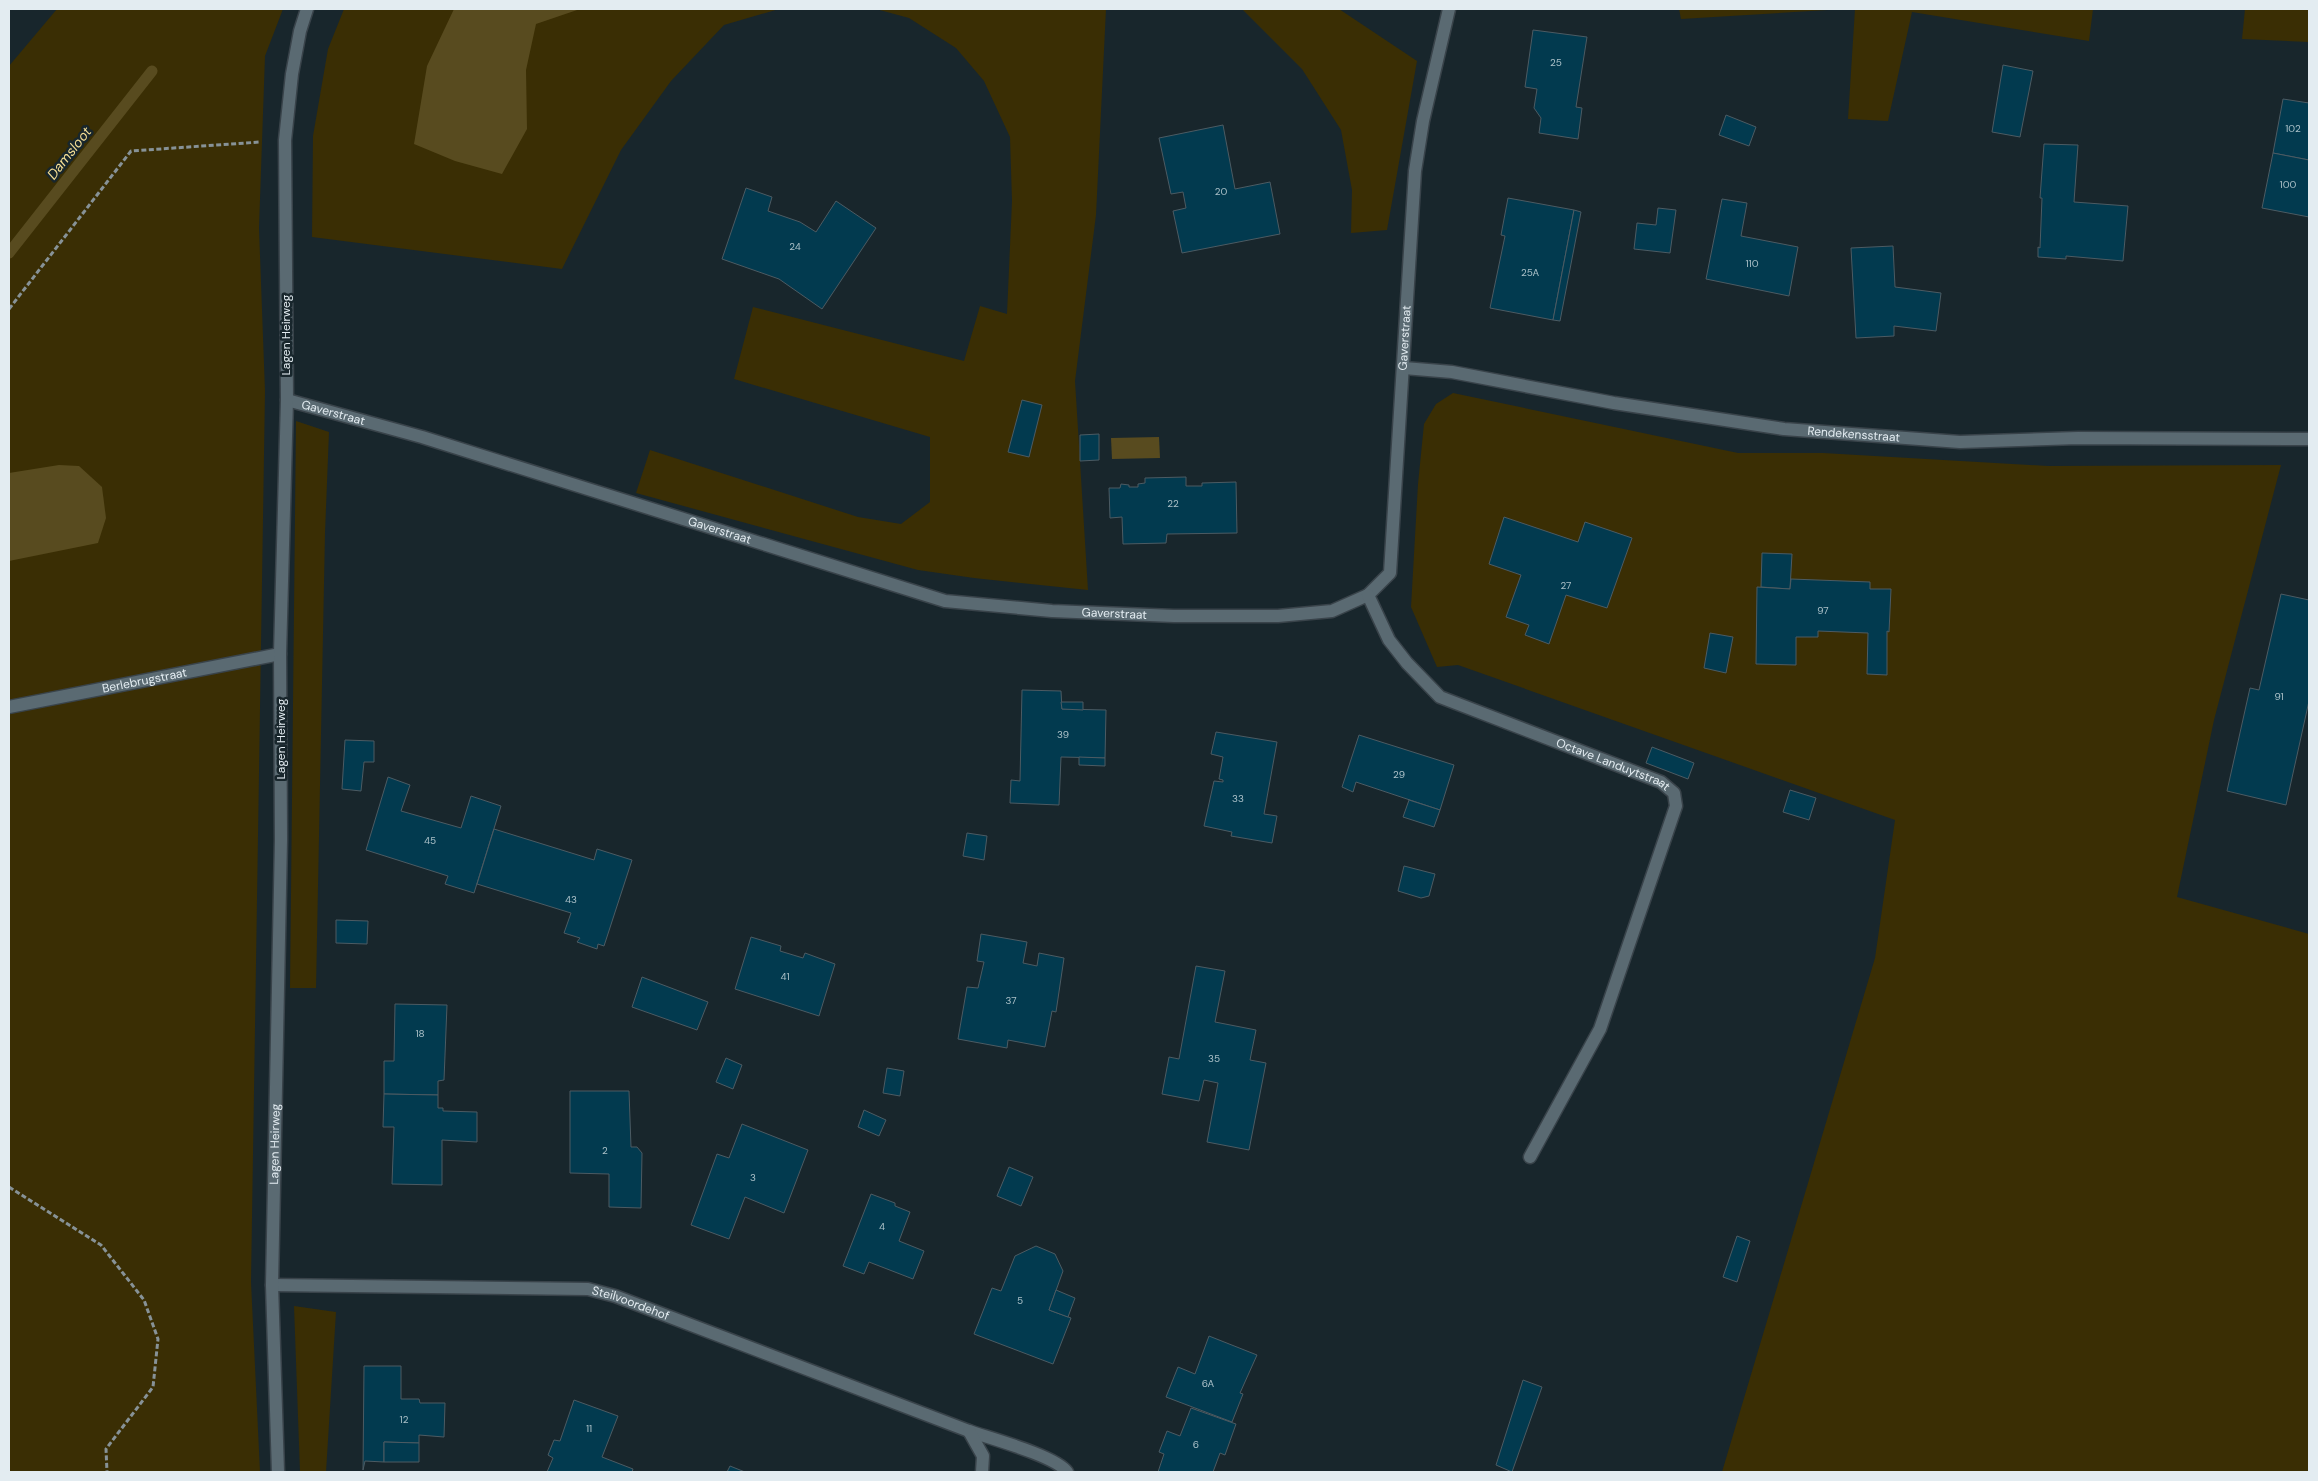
<svg xmlns="http://www.w3.org/2000/svg" width="2318" height="1481" font-family="'DM Sans',sans-serif">
<rect width="100%" height="100%" fill="#18262c"/>
<g fill="#3a2e04">
<path d="M57,9h226l-18,47 -6,172 6,163 -14,891 9,190h-251v-1406z"/>
<path d="M344,9h435l-55,16 -53,56 -50,69 -59,119 -250,-32 1,-101 15,-87z"/>
<path d="M876,9h230l-10,206 -21,166 13,209 -114,-12 -56,-8 -282,-77 14,-43 208,67 43,7 29,-22v-65l-196,-58 19,-72 211,54 16,-55 27,8 5,-113 -2,-64 -26,-56 -28,-33 -47,-30z"/>
<path d="M1242,9h97l78,52 -30,169 -36,3 1,-43 -11,-60 -39,-61z"/>
<path d="M1679,9h165l-163,10z"/>
<path d="M1855,9h238l-4,32 -177,-29 -24,109 -40,-2z"/>
<path d="M2245,9h64v33l-67,-3z"/>
<path d="M1453,393l285,60h85l225,13 233,-1 -67,255 -37,177 132,37v538h-587l153,-514 20,-138 -437,-155 -21,2 -26,-60 7,-123 6,-60 12,-20z"/>
<path d="M296,421l33,11 -4,101 -9,455h-26z"/>
<path d="M294,1306l42,6 -10,160h-26z"/>
</g>
<g fill="#584b1f">
<path d="M454,9h126l-44,15 -10,46 1,59 -25,45 -47,-13 -41,-17 13,-78z"/>
<path d="M1159,437l1,21 -48,1 -1,-21z"/>
<path d="M59,465l20,1 23,21 4,31 -8,25 -89,18v-88z"/>
</g>
<g fill="none" stroke-linecap="round" stroke-linejoin="round">
<path stroke="#584b1f" stroke-width="11" d="M9,253l143,-182"/>
</g>
<g fill="#023a4f" stroke="#4c5b63">
<path d="M1533,30l54,7 -11,70 6,1 -4,31 -39,-6 2,-15 -7,-10 3,-19 -12,-2z"/>
<path d="M2003,65l30,6 -13,66 -28,-5z"/>
<path d="M2283,99l26,4v57l-36,-7z"/>
<path d="M1726,115l30,12 -7,19 -30,-11z"/>
<path d="M1223,125l12,64 35,-7 10,52 -98,19 -9,-42 13,-3 -3,-16 -12,2 -12,-56z"/>
<path d="M2044,144l34,1 -4,57 54,4 -5,55 -57,-5v3l-28,-2v-10l2,1 2,-50h-2z"/>
<path d="M2273,153l36,7v57l-47,-9z"/>
<path d="M746,188l26,9 -4,14 32,11 16,10 20,-31 40,27 -54,81 -43,-30 -57,-20z"/>
<path d="M1508,198l66,12 -21,110 -63,-12 15,-72 -4,-1z"/>
<path d="M1722,199l25,4 -6,33 57,11 -9,49 -83,-17z"/>
<path d="M1658,208l18,2 -6,43 -36,-4 3,-26 19,2z"/>
<path d="M1574,210l7,2 -21,109 -7,-1z"/>
<path d="M1893,246l2,41 46,6 -5,38 -42,-5v10l-38,2 -5,-90z"/>
<path d="M1022,400l20,5 -13,52 -21,-5z"/>
<path d="M1099,434v26l-19,1v-26z"/>
<path d="M1186,477v9h16v-3l34,-1 1,51 -70,1 -1,9 -43,1 -1,-27 -12,1 -1,-30h11l1,-4 8,1v2h9v-3l7,-1v-5z"/>
<path d="M1504,517l74,25 7,-20 47,16 -25,70 -41,-13 -17,49 -24,-9 4,-10 -23,-8 15,-42 -32,-11z"/>
<path d="M1762,553l30,1 -2,35 -29,-2z"/>
<path d="M1791,579l79,3v7h21l-2,43 -2,-1v44l-20,-1 1,-41 -50,-2v6h-22v28l-40,-1 1,-77 33,2z"/>
<path d="M2281,594l28,6v101l-23,104 -59,-14 23,-103 9,2z"/>
<path d="M1710,633l23,4 -7,36 -22,-5z"/>
<path d="M1022,690l39,1 1,18 44,1 -1,48 -44,-1 -2,48 -49,-2 1,-23 9,1z"/>
<path d="M1061,702h22v8l-21,-1z"/>
<path d="M1216,732l61,10 -13,72 13,2 -5,27 -41,-7 1,-4 -28,-6 10,-45 9,1v-2l-4,-1 4,-22 -12,-3z"/>
<path d="M1359,735l95,30 -14,45 -84,-28 -3,10 -11,-5z"/>
<path d="M345,740l29,1v21h-10l-3,29 -19,-2z"/>
<path d="M1652,747l42,16 -6,16 -42,-16z"/>
<path d="M1079,757l26,1v8l-26,-1z"/>
<path d="M388,777l22,8 -9,26 60,17 10,-32 30,10 -27,87 -29,-9 3,-8 -82,-26z"/>
<path d="M1790,790l26,8 -7,22 -26,-8z"/>
<path d="M1409,800l31,10 -6,17 -31,-10z"/>
<path d="M494,829l100,31 3,-11 35,11 -28,86 -6,-2 -1,5 -20,-7 3,-4 -16,-5 7,-20 -94,-29z"/>
<path d="M967,833l20,3 -3,24 -21,-4z"/>
<path d="M1404,866l31,8 -6,22 -8,2 -23,-7z"/>
<path d="M336,920l32,1 -1,23 -31,-1z"/>
<path d="M981,934l46,8 -4,21 14,3 2,-13 25,5 -8,54 -4,-1 -7,36 -37,-7 -1,8 -49,-9 9,-52 11,1 6,-26 -7,-1z"/>
<path d="M751,937l30,9 -1,5 23,7 2,-5 30,11 -16,52 -84,-27z"/>
<path d="M1196,966l29,5 -10,51 41,8 -6,30 16,3 -17,87 -42,-8 11,-59 -14,-3 -5,21 -37,-7 7,-37 10,2z"/>
<path d="M642,977l66,25 -11,28 -65,-23z"/>
<path d="M395,1004l52,1 -3,75 -6,1v14l-54,-1v-33h10z"/>
<path d="M726,1058l16,7 -9,24 -17,-7z"/>
<path d="M887,1068l17,3 -4,25 -17,-3z"/>
<path d="M570,1091h59l2,56h6l5,6 -1,55 -32,-1v-33l-39,-1z"/>
<path d="M384,1094l54,1v13h5v3l34,1v30l-35,-2v45l-50,-1 2,-57h-11z"/>
<path d="M864,1110l22,10 -7,16 -21,-9z"/>
<path d="M742,1124l66,26 -24,63 -39,-16 -16,42 -38,-14 26,-71 12,4z"/>
<path d="M1009,1167l24,10 -12,29 -24,-10z"/>
<path d="M871,1194l24,9v3l15,6 -11,29 25,10 -11,28 -44,-17 -5,12 -21,-8z"/>
<path d="M1737,1236l13,5 -13,41 -14,-5z"/>
<path d="M1036,1246l19,8 8,17 -14,39 22,8 -18,46 -79,-30 18,-46 9,3 14,-35z"/>
<path d="M1056,1290l19,8 -7,19 -19,-7z"/>
<path d="M1209,1336l48,19 -17,38 3,1 -11,28 -66,-25 12,-30 17,7z"/>
<path d="M364,1366h37v33h18l1,4h25l-1,34 -25,-2v8l-35,-1v20l-19,-1 -2,9z"/>
<path d="M1523,1380l19,7 -30,85 -16,-7z"/>
<path d="M574,1400l44,16 -16,41 31,12 -1,3h-85l6,-14 -5,-3 6,-15 6,1z"/>
<path d="M1191,1408l45,16 -11,31 -5,-2 -7,19h-55l6,-18 -5,-2 8,-21 13,5z"/>
<path d="M384,1442l35,1v19h-35z"/>
<path d="M730,1466l15,6h-18z"/>
</g>
<g fill="none" stroke-linecap="round" stroke-linejoin="round">
<g stroke="#39434a" stroke-width="15">
<g id="minor">
<path id="s1" d="M1404,368l48,4 162,31 170,26 176,13 118,-4 231,1"/>
<path id="s2" d="M287,400l135,37 523,164 107,10 122,5h104l54,-5 36,-16 22,-22 25,-402 8,-50 26,-112"/>
<path id="s3" d="M1368,595l21,45 18,23 33,34 221,85 13,11 2,13 -76,223 -70,128"/>
<path id="s4" d="M9,707l271,-53"/>
<path id="s5" d="M272,1285l316,4 27,7 354,135c20,7 87,25 98,41"/>
<path d="M969,1431l14,25 -1,16"/>
<path id="s6" d="M278,1472l-6,-187 9,-446 -1,-185 7,-254 -2,-260 7,-66 8,-43 7,-22"/>
</g>
</g>
<g stroke="#879297" stroke-width="3" stroke-dasharray="5 2.5" stroke-linecap="butt">
<path d="M9,309l122,-158 129,-9"/>
<path d="M9,1187l92,58 43,55 14,39 -5,48 -47,62 1,23"/>
</g>
<use href="#minor" stroke="#5a6a72" stroke-width="12"/>
</g>
<g text-anchor="middle" stroke-width="5" stroke-linejoin="round" paint-order="stroke">
<g font-size="10" fill="#abc0c8">
<text x="1556" y="66">25</text>
<text x="2293" y="132">102</text>
<text x="2288" y="188">100</text>
<text x="1221" y="195">20</text>
<text x="795" y="250">24</text>
<text x="1752" y="267">110</text>
<text x="1530" y="276">25A</text>
<text x="1173" y="507">22</text>
<text x="1566" y="589">27</text>
<text x="1823" y="614">97</text>
<text x="2279" y="700">91</text>
<text x="1063" y="738">39</text>
<text x="1399" y="778">29</text>
<text x="1238" y="802">33</text>
<text x="430" y="844">45</text>
<text x="571" y="903">43</text>
<text x="785" y="980">41</text>
<text x="1011" y="1004">37</text>
<text x="420" y="1037">18</text>
<text x="1214" y="1062">35</text>
<text x="605" y="1154">2</text>
<text x="753" y="1181">3</text>
<text x="882" y="1230">4</text>
<text x="1020" y="1304">5</text>
<text x="1208" y="1387">6A</text>
<text x="404" y="1423">12</text>
<text x="589" y="1432">11</text>
<text x="1196" y="1448">6</text>
</g>
<g font-size="12" fill="#e3ecf1" stroke="#18262c">
<text transform="translate(286 335) rotate(-90)" y="4">Lagen Heirweg</text>
<text dy="4" stroke="none"><textPath href="#s2" startOffset="1382">Gaverstraat</textPath></text>
<text dy="4" stroke="none"><textPath href="#s2" startOffset="48">Gaverstraat</textPath></text>
<text dy="4" stroke="none"><textPath href="#s1" startOffset="455">Rendekensstraat</textPath></text>
<text dy="4" stroke="none"><textPath href="#s2" startOffset="452">Gaverstraat</textPath></text>
<text dy="4" stroke="none"><textPath href="#s2" startOffset="858">Gaverstraat</textPath></text>
<text dy="4" stroke="none"><textPath href="#s4" startOffset="138">Berlebrugstraat</textPath></text>
<text transform="translate(281 739) rotate(-90)" y="4">Lagen Heirweg</text>
<text dy="4" stroke="none"><textPath href="#s3" startOffset="312">Octave Landuytstraat</textPath></text>
<text dy="4" stroke="none"><textPath href="#s6" startOffset="328">Lagen Heirweg</textPath></text>
<text dy="4" stroke="none"><textPath href="#s5" startOffset="361">Steilvoordehof</textPath></text>
</g>
<g font-size="14" font-style="italic" fill="#f3dd94" stroke="#18262c">
<text transform="translate(69 153) rotate(-52)" y="5">Damsloot</text>
</g>
</g>
<rect width="2318" height="1481" fill="none" stroke="#e3ecf1" stroke-width="20"/>
</svg>
